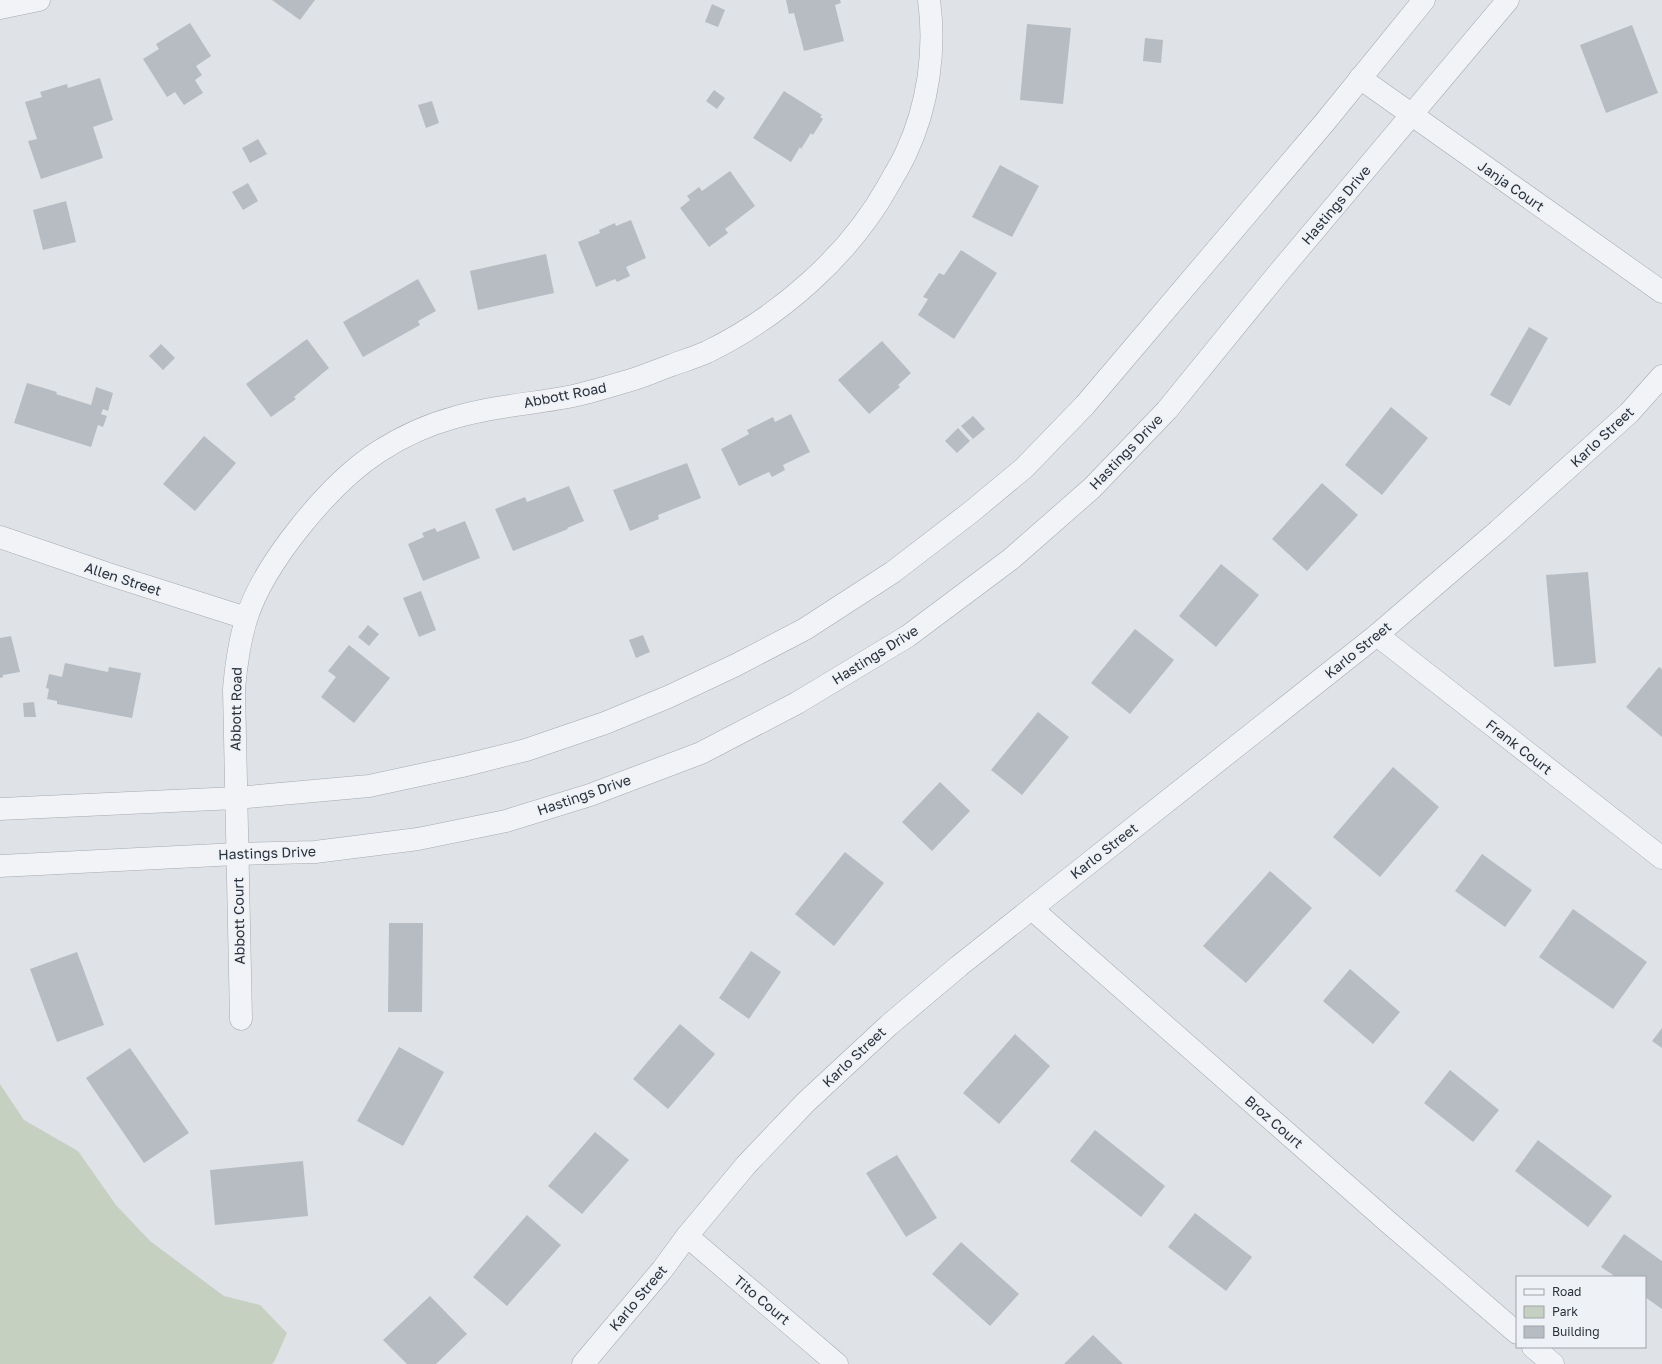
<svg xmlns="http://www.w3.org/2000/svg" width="1662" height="1364" font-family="'Golos Text',sans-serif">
<rect width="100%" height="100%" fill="#dfe3e7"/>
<path fill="#c6d0c1" d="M0,1084l24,36 54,31 38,54 34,36 74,55 36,9 27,28 -12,27 -3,4h-272z"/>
<g fill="#b7bcc3">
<path d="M272,0h43l-15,20z"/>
<path d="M786,0h54l1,3 -6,2 9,36 -40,10 -10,-38 -5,1z"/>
<path d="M712,4l13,6 -7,17 -13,-5z"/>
<path d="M190,23l21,33 -15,10 6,9 -7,5 8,13 -19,12 -9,-13 -8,5 -24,-38 16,-10 -3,-5z"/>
<path d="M1027,24l44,4 -8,76 -43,-4z"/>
<path d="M1632,25l26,68 -52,20 -26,-68z"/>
<path d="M1145,38l18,2 -2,23 -18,-2z"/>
<path d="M100,78l13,42 -20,7 10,31 -62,21 -13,-38 9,-2 -12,-37 17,-5 -2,-5 27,-8 1,4z"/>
<path d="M714,90l11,8 -8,11 -11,-8z"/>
<path d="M784,91l38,24 -2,2 3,2 -10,16 -2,-2 -10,16 -1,-2 -9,15 -38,-24z"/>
<path d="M432,101l7,22 -13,5 -8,-23z"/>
<path d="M258,139l9,15 -17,9 -8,-15z"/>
<path d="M1000,165l39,21 -27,51 -40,-20z"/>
<path d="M730,171l25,35 -30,23 3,4 -19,14 -29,-39 10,-8 -3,-4 12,-9 3,4z"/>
<path d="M248,183l10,18 -15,9 -11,-18z"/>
<path d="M66,201l10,41 -33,8 -10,-40z"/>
<path d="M631,220l15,38 -20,9 4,9 -13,6 -2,-3 -19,8 -18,-45 22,-9 -1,-3 16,-7 1,3z"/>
<path d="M961,250l36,23 -43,66 -36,-24 10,-16 -5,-2 16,-24 5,2z"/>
<path d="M546,254l8,39 -76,17 -8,-39z"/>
<path d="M418,279l18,32 -18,10 2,4 -57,32 -20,-35z"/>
<path d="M1529,327l19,11 -38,68 -20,-11z"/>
<path d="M307,339l22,29 -35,29 2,2 -25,18 -25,-33z"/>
<path d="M882,341l29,32 -13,12 2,2 -31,27 -31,-34z"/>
<path d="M161,344l14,14 -12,12 -14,-14z"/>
<path d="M27,383l30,9 -1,2 35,11 5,-18 17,6 -5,18 -5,-2 -2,5 6,2 -4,11 -5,-2 -7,22 -77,-24z"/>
<path d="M1391,407l37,31 -46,57 -37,-30z"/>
<path d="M791,414l19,38 -27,13 2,5 -13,7 -3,-5 -30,14 -18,-37 28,-15 -2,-4 26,-13 2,5z"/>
<path d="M973,416l12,13 -12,10 -12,-13z"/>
<path d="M958,428l12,13 -13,12 -12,-12z"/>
<path d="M204,436l32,27 -41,48 -32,-27z"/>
<path d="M687,463l14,35 -43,17 1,4 -29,12 -17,-41z"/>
<path d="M1322,483l36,32 -51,56 -35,-32z"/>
<path d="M569,486l15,35 -17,7 1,1 -55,22 -18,-42 30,-12 2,5z"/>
<path d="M465,521l15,37 -57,23 -15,-37 16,-7 -2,-4 13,-5 2,4z"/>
<path d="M1221,564l38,31 -43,52 -37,-31z"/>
<path d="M1588,572l8,91 -42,4 -8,-92z"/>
<path d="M421,591l15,39 -17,7 -16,-39z"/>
<path d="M368,625l11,9 -10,12 -11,-9z"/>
<path d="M1135,629l39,31 -44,54 -39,-31z"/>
<path d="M643,635l7,17 -14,6 -7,-18z"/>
<path d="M11,636l9,36 -17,3v2l-3,1v-40z"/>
<path d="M349,645l41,33 -36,45 -33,-26 15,-20 -8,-6z"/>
<path d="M65,663l43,9 1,-5 32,6 -9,45 -75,-14v-3l-10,-2 2,-10 -3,-1 3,-14 13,3z"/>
<path d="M1659,667l3,2v68l-36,-30z"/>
<path d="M34,702l2,15h-12l-1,-14z"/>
<path d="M1038,712l31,25 -47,58 -31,-25z"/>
<path d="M1393,767l46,40 -59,70 -47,-40z"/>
<path d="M940,782l30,29 -38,40 -30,-29z"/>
<path d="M845,852l39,31 -50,63 -39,-32z"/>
<path d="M1482,854l50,36 -27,37 -50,-36z"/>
<path d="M1270,871l42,37 -66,75 -43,-37z"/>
<path d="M1573,909l74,53 -34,47 -74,-52z"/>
<path d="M389,923h34l-1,89h-34z"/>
<path d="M751,951l30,21 -32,47 -30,-21z"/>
<path d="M77,952l27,73 -47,17 -27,-73z"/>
<path d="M1350,969l50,43 -27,32 -50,-43z"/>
<path d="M680,1024l35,30 -47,55 -35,-30z"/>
<path d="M1662,1028v20l-10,-7z"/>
<path d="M1015,1034l35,32 -51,58 -36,-31z"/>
<path d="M399,1047l45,25 -41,74 -46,-25z"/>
<path d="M130,1048l59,85 -45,30 -58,-85z"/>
<path d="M1450,1070l49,40 -26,32 -49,-39z"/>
<path d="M1095,1130l70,56 -24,31 -71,-56z"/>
<path d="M595,1132l34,28 -47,54 -34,-28z"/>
<path d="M1538,1140l74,56 -24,31 -73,-56z"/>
<path d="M897,1155l40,63 -31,19 -40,-64z"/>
<path d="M303,1161l5,55 -93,9 -5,-55z"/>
<path d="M1195,1213l57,44 -26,34 -58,-44z"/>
<path d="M527,1215l34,30 -54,61 -34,-29z"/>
<path d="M1624,1234l38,27v48l-17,-12v-20h-29l-15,-10z"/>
<path d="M961,1242l58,52 -29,32 -58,-52z"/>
<path d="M430,1296l37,38 -31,30h-29l-24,-24z"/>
<path d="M1093,1335l30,29h-59z"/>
</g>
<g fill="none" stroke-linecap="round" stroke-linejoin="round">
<g stroke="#a5aab0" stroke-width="23">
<g id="minor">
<path d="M0,8l39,-8"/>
<path d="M1360,78l302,214"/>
<path d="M0,537l111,38 135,43"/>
<path d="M1377,635l285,223"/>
<path d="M0,809l236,-11 133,-12 93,-20 64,-16 79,-27 63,-26 68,-32 69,-36 88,-57 78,-60 53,-44 61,-63 240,-283 99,-122"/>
<path d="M0,866l237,-12 78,-2 103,-13 88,-18 84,-26 111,-42 96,-50 111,-67 103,-77 81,-71 75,-78 109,-134 232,-276"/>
<path d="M1032,909l355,312 130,112"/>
<path d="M241,1019l-7,-330c2,-23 5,-46 12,-69 17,-56 83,-136 132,-168 23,-15 52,-28 78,-35 37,-11 75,-13 112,-20 21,-4 43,-11 63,-17 14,-4 27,-10 41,-15 11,-4 24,-8 35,-13 72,-35 142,-96 181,-166 6,-11 13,-22 18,-33 22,-47 30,-102 23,-153"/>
<path d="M687,1236l150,128"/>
<path d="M1533,1347l20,17"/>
<path d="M583,1364l79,-94 25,-34 59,-71 60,-63 83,-77 70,-59 418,-331 122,-105 130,-117 33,-37"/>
</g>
</g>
<use href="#minor" stroke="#f1f3f6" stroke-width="22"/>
</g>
<g text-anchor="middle" stroke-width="3" stroke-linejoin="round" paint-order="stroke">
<g font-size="14" fill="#29313c" stroke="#eef1f5">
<text transform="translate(1511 186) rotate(35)" y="5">Janja Court</text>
<text transform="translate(1336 205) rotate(-50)" y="5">Hastings Drive</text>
<text transform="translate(565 395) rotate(-11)" y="5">Abbott Road</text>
<text transform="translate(1602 437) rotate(-43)" y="5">Karlo Street</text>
<text transform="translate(1126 452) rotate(-46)" y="5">Hastings Drive</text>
<text transform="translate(123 579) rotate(18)" y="5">Allen Street</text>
<text transform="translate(1358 650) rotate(-39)" y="5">Karlo Street</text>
<text transform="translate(875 655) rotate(-32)" y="5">Hastings Drive</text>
<text transform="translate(236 709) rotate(-89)" y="5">Abbott Road</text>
<text transform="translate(1519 747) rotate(38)" y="5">Frank Court</text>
<text transform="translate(584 795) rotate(-19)" y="5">Hastings Drive</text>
<text transform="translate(1104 851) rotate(-38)" y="5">Karlo Street</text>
<text transform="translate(267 853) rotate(-2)" y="5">Hastings Drive</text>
<text transform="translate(239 921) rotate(-91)" y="5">Abbott Court</text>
<text transform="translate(854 1057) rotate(-43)" y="5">Karlo Street</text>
<text transform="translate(1274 1122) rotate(41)" y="5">Broz Court</text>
<text transform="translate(638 1298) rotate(-50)" y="5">Karlo Street</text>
<text transform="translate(762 1300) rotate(40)" y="5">Tito Court</text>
</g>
</g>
<rect x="1516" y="1276" width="130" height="72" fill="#eef1f5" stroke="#9fa4ab"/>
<rect x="1524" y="1289" width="20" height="6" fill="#f1f3f6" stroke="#9fa4ab"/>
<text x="1552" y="1296" font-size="12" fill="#29313c">Road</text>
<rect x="1524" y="1306" width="20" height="12" fill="#c6d0c1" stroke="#9fa4ab"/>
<text x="1552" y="1316" font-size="12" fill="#29313c">Park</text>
<rect x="1524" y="1326" width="20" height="12" fill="#b7bcc3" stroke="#9fa4ab"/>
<text x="1552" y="1336" font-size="12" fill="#29313c">Building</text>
</svg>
